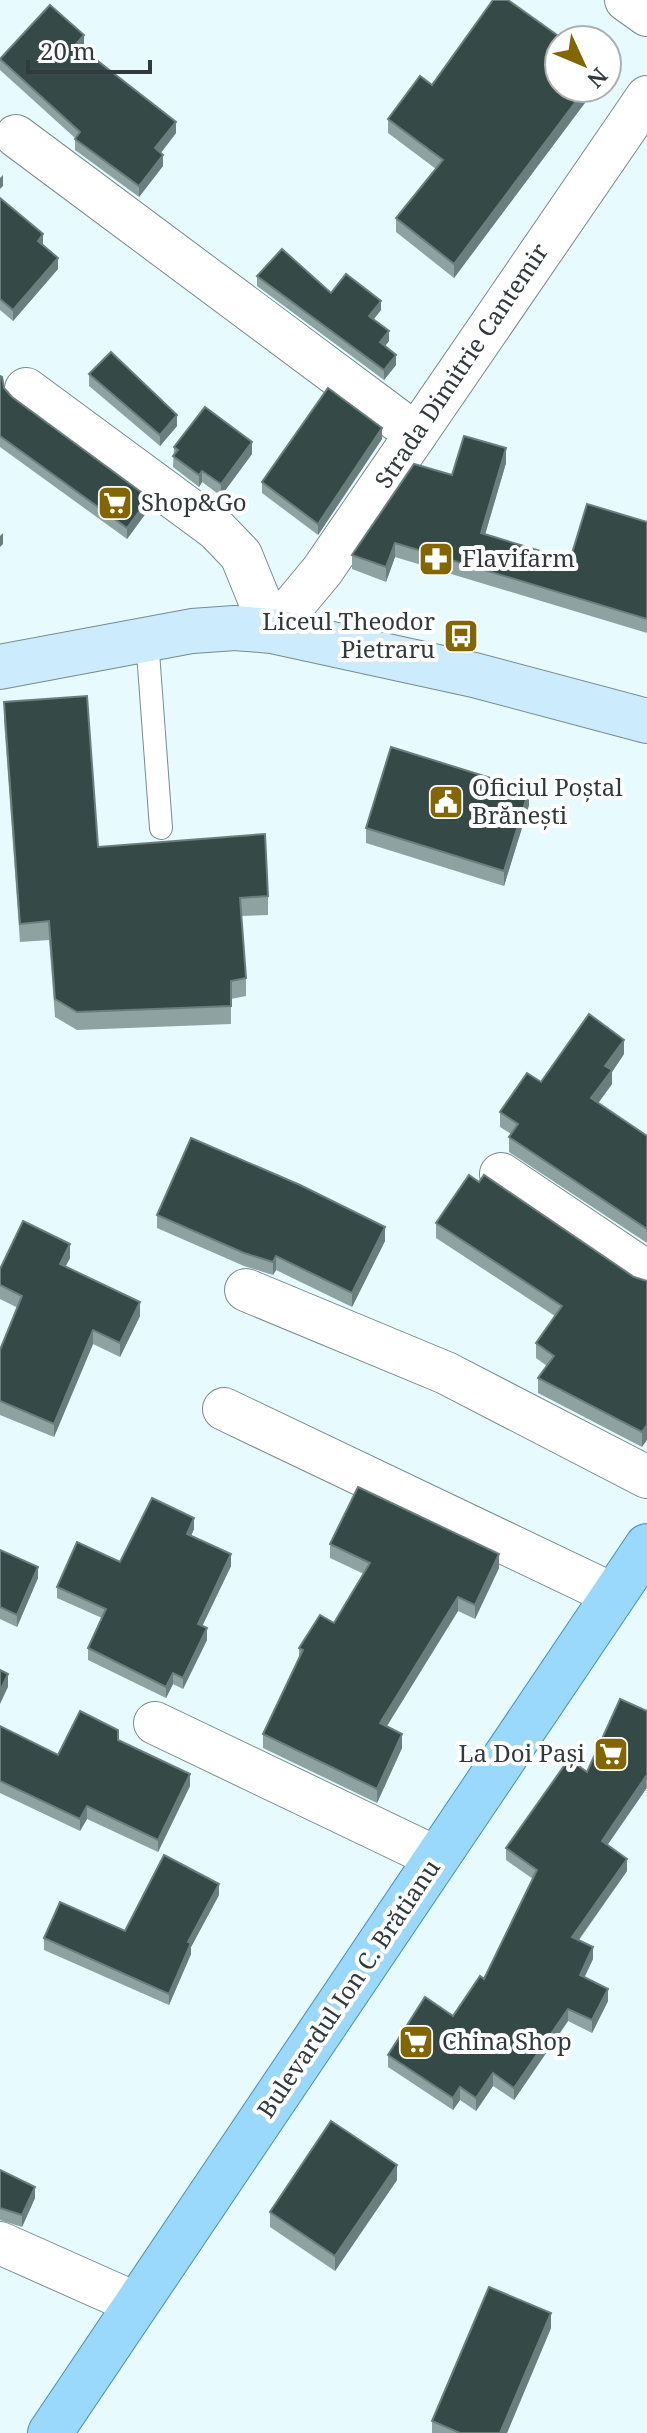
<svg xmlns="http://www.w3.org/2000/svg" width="647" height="2433" font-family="'Noto Serif',serif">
<rect width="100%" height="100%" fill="#e7fafe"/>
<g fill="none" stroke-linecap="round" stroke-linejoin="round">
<g stroke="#768b8f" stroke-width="24">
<path id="service" d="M147,639l14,189"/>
</g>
<g stroke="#768b8f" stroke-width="44">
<g id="minor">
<path d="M626,0l21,15"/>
<path d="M16,136l400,298"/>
<path d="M26,389l190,140 25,26 31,76 50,-60 325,-474"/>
<path d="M501,1174l146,98"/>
<path d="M246,1290l200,83 201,104"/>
<path d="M224,1409l390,186"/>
<path d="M155,1723l282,135"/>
<path d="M0,2243l137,61"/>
</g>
</g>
<g stroke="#768b8f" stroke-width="46">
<path id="secondary" d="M0,667l192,-36 43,-3 37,3 202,44 173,46"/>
</g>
<g stroke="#498fb7" stroke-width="46">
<path id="primary" d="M50,2433l597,-887"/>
</g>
<use href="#service" stroke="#fff" stroke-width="22"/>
<use href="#minor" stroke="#fff" stroke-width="42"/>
<use href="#secondary" stroke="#ccecfe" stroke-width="44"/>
<use href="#primary" stroke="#9ad8fc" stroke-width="44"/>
</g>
<g fill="#8ea2a2">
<path d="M84,46l-3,3 95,84 -15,20 2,13 -24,31 -64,-47v-12l-75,-68v-11z"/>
<path d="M432,85l164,3 -142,190 -58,-46v-14l40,-49 -48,-36v-14z"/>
<path d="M0,199l43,47 15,23 -45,52 -13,-11z"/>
<path d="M257,276l74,17 50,17 -7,9 15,22 -4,5 11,19 -12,15 -127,-94z"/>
<path d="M89,374l88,52 -17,20 -71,-60z"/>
<path d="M0,376l4,12 8,9 137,112 -22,30 -127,-92z"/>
<path d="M382,439l-64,96 -56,-42v-11z"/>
<path d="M174,447l78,7 -31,42 -19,-14 -3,5 -26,-20z"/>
<path d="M506,463l-21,72 85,25 77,-38v111l-252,-76 -9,25 -34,-13v-14l100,-80z"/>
<path d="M4,702l94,145 170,49v19l-27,1 5,62v18l-15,3v25l-154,6 -22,-13 -6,-77 -29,2 -16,-222z"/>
<path d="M529,805l-25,81 -138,-43v-15z"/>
<path d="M624,1054l-12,18v12l-14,19 49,33v107l-138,-91v-15l2,-3 -11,-7v-15l41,-30z"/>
<path d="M157,1215l228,26 -33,66 -76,-37 -3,5 -29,-9 -87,-38z"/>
<path d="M436,1223l211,58 -5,166 -104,-54v-15l9,-12 -11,-8v-15l19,-27 -119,-78z"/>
<path d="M70,1258l-5,9 75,49 -20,41 -27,-13 -39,93 -54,-22v-65l18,-42 -18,-9v-30z"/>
<path d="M194,1529l-3,7 40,30 -29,60 5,14 -24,49 -10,-5 -7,14 -78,-38v-12l14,-30 -45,-20v-11l63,-25z"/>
<path d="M330,1544l169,24 -24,51 -17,-8 -71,115 15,22 -25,55 -114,-55v-14l36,-75v-11l35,-25 30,-49 -34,-16z"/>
<path d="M0,1550l38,28 -21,49 -17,-8z"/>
<path d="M647,1711v78h-1l-39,56 20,26 -48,69 14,19 -9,18 24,24 -16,32 -24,-12 -54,79 -21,-14 -17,25 -16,-11 -7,10 -65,-43v-12l65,-39 31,-37 49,-100 -27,-19v-12l81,-76z"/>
<path d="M0,1726l58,29 60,-15 72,46 -32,66 -71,-33 -7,12 -80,-38z"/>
<path d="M219,1895l-28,52v7l-22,51 -125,-55v-12l81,-7z"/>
<path d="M0,2170l35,28 -13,29 -22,-7z"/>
<path d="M397,2180l-62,91 -65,-44v-15z"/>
<path d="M551,2328l-44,105h-75v-12z"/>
</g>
<g fill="#6a7e7e">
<path d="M84,35v11l-8,9v-11z"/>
<path d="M586,88h10l-142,190v-14z"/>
<path d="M176,122v11l-21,27v-12z"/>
<path d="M163,155v11l-24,31v-11z"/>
<path d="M3,175v11l-3,3v-11z"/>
<path d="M43,234v12l-5,-5z"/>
<path d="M58,258v11l-45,52v-11z"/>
<path d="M381,301v9l-12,15v-9z"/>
<path d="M389,331v10l-9,11v-10z"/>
<path d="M396,355v10l-12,15v-10z"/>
<path d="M177,415v11l-17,20v-11z"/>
<path d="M382,428v11l-64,96v-11z"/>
<path d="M252,442v12l-31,42v-12z"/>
<path d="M506,448v15l-25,85v-15z"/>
<path d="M202,471v11l-3,5v-12z"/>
<path d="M149,498v11l-22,30v-11z"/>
<path d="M3,533v11l-3,3v-11z"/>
<path d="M395,543v14l-9,25v-15z"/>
<path d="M529,790v15l-25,81v-15z"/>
<path d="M624,1040v14l-12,18v12l-21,29v-15l14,-32z"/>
<path d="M385,1227v14l-33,66v-14z"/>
<path d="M70,1244v14l-10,19v-13z"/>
<path d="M276,1256v14l-3,5v-13z"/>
<path d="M140,1302v14l-20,41v-14z"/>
<path d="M93,1330v14l-39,93v-13z"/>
<path d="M647,1425v15l-5,7v-15z"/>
<path d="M194,1518v11l-7,16v-11z"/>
<path d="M231,1554v12l-33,69v-11z"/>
<path d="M499,1554v14l-24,51v-14z"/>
<path d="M38,1567v11l-21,49v-12z"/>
<path d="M458,1597v14l-78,126v-14z"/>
<path d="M207,1628v12l-24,49v-11z"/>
<path d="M173,1673v11l-7,14v-11z"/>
<path d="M8,1674v13l-8,17v-13z"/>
<path d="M402,1734v14l-25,55v-14z"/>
<path d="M190,1774v12l-32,66v-12z"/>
<path d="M646,1776v13l-44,64v-12z"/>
<path d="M87,1806v13l-7,12v-12z"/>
<path d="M627,1859v12l-55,78v-12z"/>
<path d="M219,1884v11l-28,52v7l-22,51v-11l19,-52z"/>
<path d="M593,1947v12l-13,28v-12z"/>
<path d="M608,1989v12l-16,32v-13z"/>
<path d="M568,2009v12l-54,79v-12z"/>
<path d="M493,2073v13l-17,25v-13z"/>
<path d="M460,2087v13l-7,10v-12z"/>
<path d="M397,2165v15l-62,91v-15z"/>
<path d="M35,2187v11l-13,29v-12z"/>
<path d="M551,2313v15l-44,105h-7z"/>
</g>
<g fill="#354947" stroke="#6a7e7e" stroke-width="2">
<path d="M493,0h15l56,40h-5v48h27l-132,176 -58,-46 47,-58 -55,-41 32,-43 12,9z"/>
<path d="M50,5l34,30 -8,9 100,78 -21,26 8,7 -24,31 -64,-47 5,-7 -80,-73z"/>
<path d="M0,198l43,36 -5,7 20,17 -45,52 -13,-11z"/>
<path d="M282,249l49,44 15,-19 35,27 -12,15 20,15 -9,11 16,13 -12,15 -127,-94z"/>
<path d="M111,352l66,63 -17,20 -71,-61z"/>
<path d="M0,376l2,1 2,11 8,9 137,101 -22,30 -127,-92z"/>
<path d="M328,388l54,40 -64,96 -56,-42z"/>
<path d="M205,407l47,35 -31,42 -19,-13 -3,4 -26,-19 5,-6 -4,-3z"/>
<path d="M464,436l42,12 -25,85 89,27 17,-56 60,18v97l-252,-76 -9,24 -34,-12 62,-91 38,11z"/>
<path d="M87,696l11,151 167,-13 3,62 -28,2 6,80 -15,3v25l-154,6 -22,-13 -6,-78 -29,3 -16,-222z"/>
<path d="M391,747l138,43 -25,81 -138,-43z"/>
<path d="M589,1014l35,26 -19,26 7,4 -21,28 56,38v93l-138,-92 9,-13 -18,-12 27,-39 14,9z"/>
<path d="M191,1138l109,47 85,42 -33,66 -76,-37 -3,6 -29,-9 -87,-38z"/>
<path d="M469,1175l10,7 5,-7 150,102 13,4v144l-5,7 -104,-54 16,-22 -18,-13 26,-37 -126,-83z"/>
<path d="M23,1221l47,23 -10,20 80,38 -20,41 -27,-13 -39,94 -54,-23v-51l22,-54 -22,-11v-16z"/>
<path d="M358,1487l141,67 -24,51 -17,-8 -78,126 22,11 -25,55 -114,-55 40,-84 -4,-2 21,-33 14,8 36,-60 -40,-19z"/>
<path d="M152,1498l42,20 -7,16 44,20 -33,70 9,4 -24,50 -10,-5 -7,14 -78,-39 18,-39 -49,-22 20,-45 43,20z"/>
<path d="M0,1550l38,17 -21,48 -17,-8z"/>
<path d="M0,1670l8,4 -8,17z"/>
<path d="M620,1699l27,12v66l-1,-1 -44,65 25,18 -55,78 21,10 -13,28 28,14 -16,31 -24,-11 -54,79 -21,-15 -17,25 -16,-11 -7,11 -65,-43 37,-58 28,19 27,-40 4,3 53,-109 -31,-22 63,-89 18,13z"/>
<path d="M80,1711l38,19v10l72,34 -32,66 -71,-34 -7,13 -80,-38v-55l58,29z"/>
<path d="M164,1855l55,29 -31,58 3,1 -22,51 -125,-56 16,-36 65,29z"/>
<path d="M331,2121l66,44 -62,91 -65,-44z"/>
<path d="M0,2170l35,17 -13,28 -22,-7z"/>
<path d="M489,2287l62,26 -51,120h-40l-28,-12z"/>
</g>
<defs>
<g id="supermarket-square" transform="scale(1.8)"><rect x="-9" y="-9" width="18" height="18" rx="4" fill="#836600" stroke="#fff"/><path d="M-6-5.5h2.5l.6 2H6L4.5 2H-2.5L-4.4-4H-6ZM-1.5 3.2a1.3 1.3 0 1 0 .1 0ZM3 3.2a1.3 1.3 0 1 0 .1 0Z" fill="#fff"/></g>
<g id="pharmacy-square" transform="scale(1.8)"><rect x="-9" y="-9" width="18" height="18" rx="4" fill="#836600" stroke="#fff"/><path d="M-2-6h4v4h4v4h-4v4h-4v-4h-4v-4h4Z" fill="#fff"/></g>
<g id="bus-square" transform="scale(1.8)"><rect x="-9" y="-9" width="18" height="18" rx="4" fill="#836600" stroke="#fff"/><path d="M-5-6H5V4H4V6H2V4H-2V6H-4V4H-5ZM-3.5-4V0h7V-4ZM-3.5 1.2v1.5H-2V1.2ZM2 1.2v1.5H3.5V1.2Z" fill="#fff"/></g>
<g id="civic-square" transform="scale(1.8)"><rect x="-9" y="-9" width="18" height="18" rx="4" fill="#836600" stroke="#fff"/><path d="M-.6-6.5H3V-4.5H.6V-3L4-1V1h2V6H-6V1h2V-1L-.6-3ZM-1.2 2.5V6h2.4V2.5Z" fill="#fff"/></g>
</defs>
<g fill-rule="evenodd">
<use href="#supermarket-square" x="115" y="503"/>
<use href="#pharmacy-square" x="436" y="559"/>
<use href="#bus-square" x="461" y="636"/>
<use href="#civic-square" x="446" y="802"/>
<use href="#supermarket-square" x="611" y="1754"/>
<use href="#supermarket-square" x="416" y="2042"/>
</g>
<g text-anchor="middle" stroke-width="8" stroke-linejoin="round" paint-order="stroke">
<g font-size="24" fill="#30393b" stroke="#fff">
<text transform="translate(462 366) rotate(-56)" y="8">Strada Dimitrie Cantemir</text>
<text transform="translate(349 1989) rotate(-56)" y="8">Bulevardul Ion C. Brătianu</text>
</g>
<g font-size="24" fill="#30393b" stroke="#fff" text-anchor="start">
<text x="141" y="511">Shop&amp;Go</text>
<text x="462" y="567">Flavifarm</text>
<text x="435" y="630" text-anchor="end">Liceul Theodor<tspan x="435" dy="28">Pietraru</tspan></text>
<text x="472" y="796">Oficiul Poștal<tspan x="472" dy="28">Brănești</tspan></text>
<text x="585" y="1762" text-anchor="end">La Doi Pași</text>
<text x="442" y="2050">China Shop</text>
</g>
</g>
<g transform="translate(583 64) rotate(134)"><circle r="38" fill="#ffffff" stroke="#acb0b1" stroke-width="2"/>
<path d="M0-6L14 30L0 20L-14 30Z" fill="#836600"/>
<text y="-12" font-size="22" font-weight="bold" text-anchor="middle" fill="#30393b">N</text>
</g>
<path d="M28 60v12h122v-12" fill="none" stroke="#30393b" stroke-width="4"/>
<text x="40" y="60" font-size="24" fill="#30393b" stroke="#ffffff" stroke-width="6" paint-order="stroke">20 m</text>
</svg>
